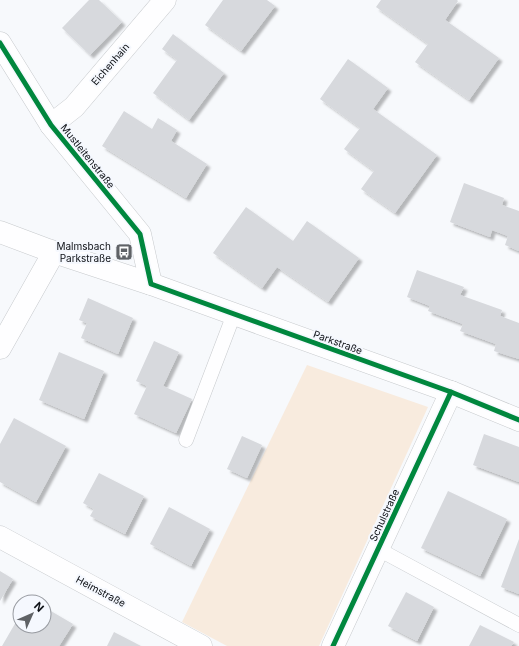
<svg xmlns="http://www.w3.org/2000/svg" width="519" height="646" font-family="Inter,sans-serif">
<defs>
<filter id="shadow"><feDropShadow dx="3.5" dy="3.5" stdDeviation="1" flood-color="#0004"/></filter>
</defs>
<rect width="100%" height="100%" fill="#f7f9fc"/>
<path fill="#f8ebde" d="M307,365l121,42 -109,239h-92l-45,-24z"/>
<g fill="#d7d9dd" filter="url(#shadow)">
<path d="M89,0h10l23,22 -32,33 -28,-27z"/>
<path d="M223,0h44l8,6 -34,45 -36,-26z"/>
<path d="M381,0h76l1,1 -13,19 54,38 -30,42 -54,-38 13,-18 -52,-37z"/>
<path d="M173,34l51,39 -35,47 -36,-27 24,-33 -15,-11z"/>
<path d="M348,59l40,29 -15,21 64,46 -42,58 -34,-24 13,-18 -30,-22 16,-21 -40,-29z"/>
<path d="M124,111l28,18 6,-11 19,12 -6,11 36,23 -21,34 -84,-52z"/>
<path d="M464,183l40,15 -2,7 17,6v40l-14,-6 3,-9 -16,-6 -2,7 -40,-15z"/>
<path d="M246,207l47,34 14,-20 52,37 -31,44 -51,-35 -15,21 -49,-35z"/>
<path d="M417,270l47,17 -4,8 42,15 -2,6 19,7v36l-25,-8 2,-7 -36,-13 3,-7 -35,-13 2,-5 -23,-9z"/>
<path d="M88,298l45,20 -15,36 -37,-16 6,-15 -8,-3z"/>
<path d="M154,341l25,11 -16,34 29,13 -16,34 -42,-19 13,-28 -11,-5z"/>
<path d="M59,352l45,19 -20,48 -45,-19z"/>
<path d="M14,418l52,28 -30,56 -36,-20v-38z"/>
<path d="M484,434l35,13v35l-46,-17z"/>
<path d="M242,436l20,9 -15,33 -20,-9z"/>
<path d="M99,473l45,23 -19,38 -35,-18 4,-7 -11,-6z"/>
<path d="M448,491l59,28 -27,57 -59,-28z"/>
<path d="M169,507l41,22 -19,37 -41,-22z"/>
<path d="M519,539v55l-18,-7z"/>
<path d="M0,571l13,8 -13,22z"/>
<path d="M406,592l28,15 -17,34 -29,-15z"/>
<path d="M44,607l29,17 -14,22h-57l18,-31v11h24z"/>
<path d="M480,625l34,17 -3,4h-42z"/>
<path d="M114,632l27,14h-34z"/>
</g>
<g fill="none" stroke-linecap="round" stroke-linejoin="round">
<g stroke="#c7cacd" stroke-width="15">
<g id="lane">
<path d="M186,440l48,-126"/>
<path d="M378,549l141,76"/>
</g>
</g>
<g stroke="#c7cacd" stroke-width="23">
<g id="street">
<path d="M0,43l51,82 89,109 11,50"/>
<path d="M51,125l23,-18 91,-107"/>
<path d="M0,232l48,18 103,34 83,30 217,78 68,28"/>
<path d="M0,348l54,-96"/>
<path d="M0,537l201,109"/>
<path d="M333,646l118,-254"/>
</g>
</g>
<use href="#lane" stroke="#fefeff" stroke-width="14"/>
<use href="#street" stroke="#fefeff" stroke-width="22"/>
<g stroke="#f5f8fe" stroke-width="8">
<g id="cycleway">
<path d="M0,43l51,82 89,109 11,50 300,108 68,28"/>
<path d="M333,646l118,-254"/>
</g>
</g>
<use href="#cycleway" stroke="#00873e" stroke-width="5"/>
</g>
<defs>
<g id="bus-square" transform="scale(0.9)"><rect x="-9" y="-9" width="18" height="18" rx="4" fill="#5f6266" stroke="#f5f8fe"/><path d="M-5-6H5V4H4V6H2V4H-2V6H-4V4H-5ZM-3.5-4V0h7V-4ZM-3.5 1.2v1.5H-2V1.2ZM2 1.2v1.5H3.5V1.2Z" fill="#fff"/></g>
</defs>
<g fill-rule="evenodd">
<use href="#bus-square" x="124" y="252"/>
</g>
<g text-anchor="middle" stroke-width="4" stroke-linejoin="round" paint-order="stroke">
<g font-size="10" fill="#0d1015" stroke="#f5f8fe">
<text transform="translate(110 64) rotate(-49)" y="4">Eichenhain</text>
<text transform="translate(88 156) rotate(51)" y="4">Mustleitenstraße</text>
<text transform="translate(338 342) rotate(20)" y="4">Parkstraße</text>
<text transform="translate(384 515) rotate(-65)" y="4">Schulstraße</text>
<text transform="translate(101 591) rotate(28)" y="4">Heimstraße</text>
</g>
<g font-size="10" fill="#0d1015" stroke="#f5f8fe" text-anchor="end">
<text x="111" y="250">Malmsbach<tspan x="111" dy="12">Parkstraße</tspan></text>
</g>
</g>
<g transform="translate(32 614) rotate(45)"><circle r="19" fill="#f5f8fe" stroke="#989ba1"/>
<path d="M0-3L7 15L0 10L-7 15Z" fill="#5f6266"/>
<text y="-6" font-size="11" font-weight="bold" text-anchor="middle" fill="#0d1015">N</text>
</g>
</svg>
